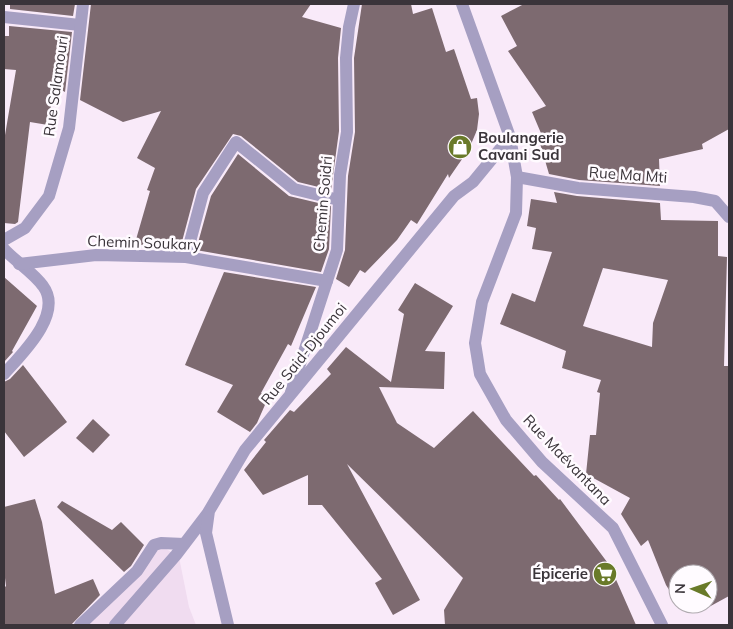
<svg xmlns="http://www.w3.org/2000/svg" width="733" height="629" font-family="Mulish,sans-serif">
<rect width="100%" height="100%" fill="#f9eaf9"/>
<path fill="#f0dcf0" d="M160,545l19,12 10,50 7,18h-110z"/>
<g fill="#7d6a70" fill-rule="evenodd">
<path d="M10,4h65l-2,12 -63,-7z"/>
<path d="M91,4h220l-9,13 39,11 -3,30 1,73 -8,59 -33,-8 -57,-46 -8,-2 -37,55 -16,60 -28,-1 -17,-5 15,-52 -3,-1 8,-22 -18,-10 24,-47 -38,11 -43,-22z"/>
<path d="M362,4h49l2,10 19,-6 14,44 8,-3 17,50 6,-1 2,16 -2,16 -8,19 -20,29 -1,-4 -31,50 -6,-4 -14,20 -32,33 -5,-3 -11,17 -13,-8 9,-29 3,-74 7,-44 -1,-74z"/>
<path d="M524,4h205v125l-27,15 1,5 -44,10 1,27 -81,-6 -30,-6 -10,-34 4,-2 -11,-26 14,-6 -38,-55 9,-5 -16,-30z"/>
<path d="M9,26l63,6 -7,60 -11,-6 -6,39 -18,-3 -12,100 -3,2 -11,-1v-82l12,-71 -12,-1v-33h5z"/>
<path d="M238,154l51,42 42,10 -2,43 -8,23 -125,-22 15,-54z"/>
<path d="M554,192l23,4 83,7 1,17 57,1v35l9,1 -3,109h5v230l-22,12 -2,-4h3v-30h-30v19l-5,3 -7,-11 -18,-45 -7,6 -20,-32 9,-16 -44,-24 4,-39h6l4,-42 -3,-1 4,-12 -39,-12 4,-17 -66,-27 12,-31 23,9 17,-50 -20,-3 4,-21 -9,-2 4,-27 26,4zM603,268l65,12 -15,43 -1,24 -69,-21z"/>
<path d="M224,272l92,15 -25,59 -3,-2 -27,49 7,5 -11,25 -7,9 -33,-20 16,-27 -48,-20z"/>
<path d="M4,277l33,29 -25,45 1,1 -9,10z"/>
<path d="M415,283l38,23 -28,45 20,1 -1,37 -65,-2 18,36 37,25 39,-37 61,65 2,-1 23,25 1,-1 50,67 26,59h-191l-1,-15 19,-32 -116,-114 73,136 -27,15 -18,-32 7,-4 -60,-74h-14v-30l-45,20 -19,-25 22,-28 -2,-2 26,-30 4,2 37,-38 -4,-5 19,-22 45,35 13,-68 -6,-4z"/>
<path d="M23,365l44,57 -43,35 -20,-26v-49l6,-3z"/>
<path d="M93,419l17,16 -17,18 -17,-15z"/>
<path d="M35,499l7,23 13,72 38,-15 7,16 -29,30h-67v-37l2,-2 -2,-16v-63z"/>
<path d="M62,501l50,29 9,-8 23,23 -13,21 -7,6 -67,-65z"/>
</g>
<g fill="none" stroke-linecap="round" stroke-linejoin="round">
<g stroke="#a69fc2" stroke-width="12">
<path d="M462,4l48,133 7,40 -1,36 -34,89 -7,41 5,31 26,46 36,42 71,66 49,97"/>
<path d="M4,17l76,8"/>
<path d="M517,177l61,11 116,9 21,4 14,16"/>
<path d="M4,240l21,-12 24,-32 20,-68 14,-124"/>
<path d="M4,249c11,12 30,24 39,37 21,28 -22,69 -39,88"/>
<path d="M186,257l17,-64 33,-51 58,47 45,11"/>
<path d="M19,264l77,-9 90,2 141,24"/>
<path d="M291,392l46,-142 3,-75 7,-43 -1,-74 3,-31 5,-23"/>
<path d="M80,625l57,-54 17,-26 7,-2 23,1"/>
<path d="M115,625l61,-70 32,-42"/>
<path d="M228,625l-22,-92 3,-22 36,-61 209,-254 19,-14 37,-45"/>
</g>
</g>
<defs>
<g id="shop-disc" transform="scale(1.25)"><circle r="9.5" fill="#697a29" stroke="#fffbff"/><path d="M-5-2.5h2.3a2.7 3.5 0 0 1 5.4 0H5L5.5 6h-11ZM-1.5-2.5h3a1.5 2.3 0 0 0-3 0Z" fill="#fff"/></g>
<g id="supermarket-disc" transform="scale(1.25)"><circle r="9.5" fill="#697a29" stroke="#fffbff"/><path d="M-6-5.5h2.5l.6 2H6L4.5 2H-2.5L-4.4-4H-6ZM-1.5 3.2a1.3 1.3 0 1 0 .1 0ZM3 3.2a1.3 1.3 0 1 0 .1 0Z" fill="#fff"/></g>
</defs>
<g fill-rule="evenodd">
<use href="#shop-disc" x="460" y="147"/>
<use href="#supermarket-disc" x="605" y="574"/>
</g>
<g text-anchor="middle" stroke-width="5" stroke-linejoin="round" paint-order="stroke">
<g font-size="15" fill="#3a343a" stroke="#fffbff">
<text transform="translate(56 86) rotate(-82)" y="5">Rue Salamouri</text>
<text transform="translate(628 175) rotate(4)" y="5">Rue Ma Mti</text>
<text transform="translate(323 204) rotate(-85)" y="5">Chemin Soidri</text>
<text transform="translate(144 243) rotate(2)" y="5">Chemin Soukary</text>
<text transform="translate(304 354) rotate(-51)" y="5">Rue Said-Djoumoi</text>
<text transform="translate(567 460) rotate(46)" y="5">Rue Maévantana</text>
</g>
<g font-size="15" font-weight="bold" fill="#3a343a" stroke="#fffbff" text-anchor="start">
<text x="478" y="143">Boulangerie<tspan x="478" dy="17">Cavani Sud</tspan></text>
<text x="588" y="579" text-anchor="end">Épicerie</text>
</g>
</g>
<rect width="733" height="629" fill="none" stroke="#3a343a" stroke-width="10"/>
<g transform="translate(693 589) rotate(272)"><circle r="24" fill="#fffbff" stroke="#b0abb0"/>
<path d="M0-4L9 19L0 12L-9 19Z" fill="#697a29"/>
<text y="-8" font-size="14" font-weight="bold" text-anchor="middle" fill="#3a343a">N</text>
</g>
</svg>
